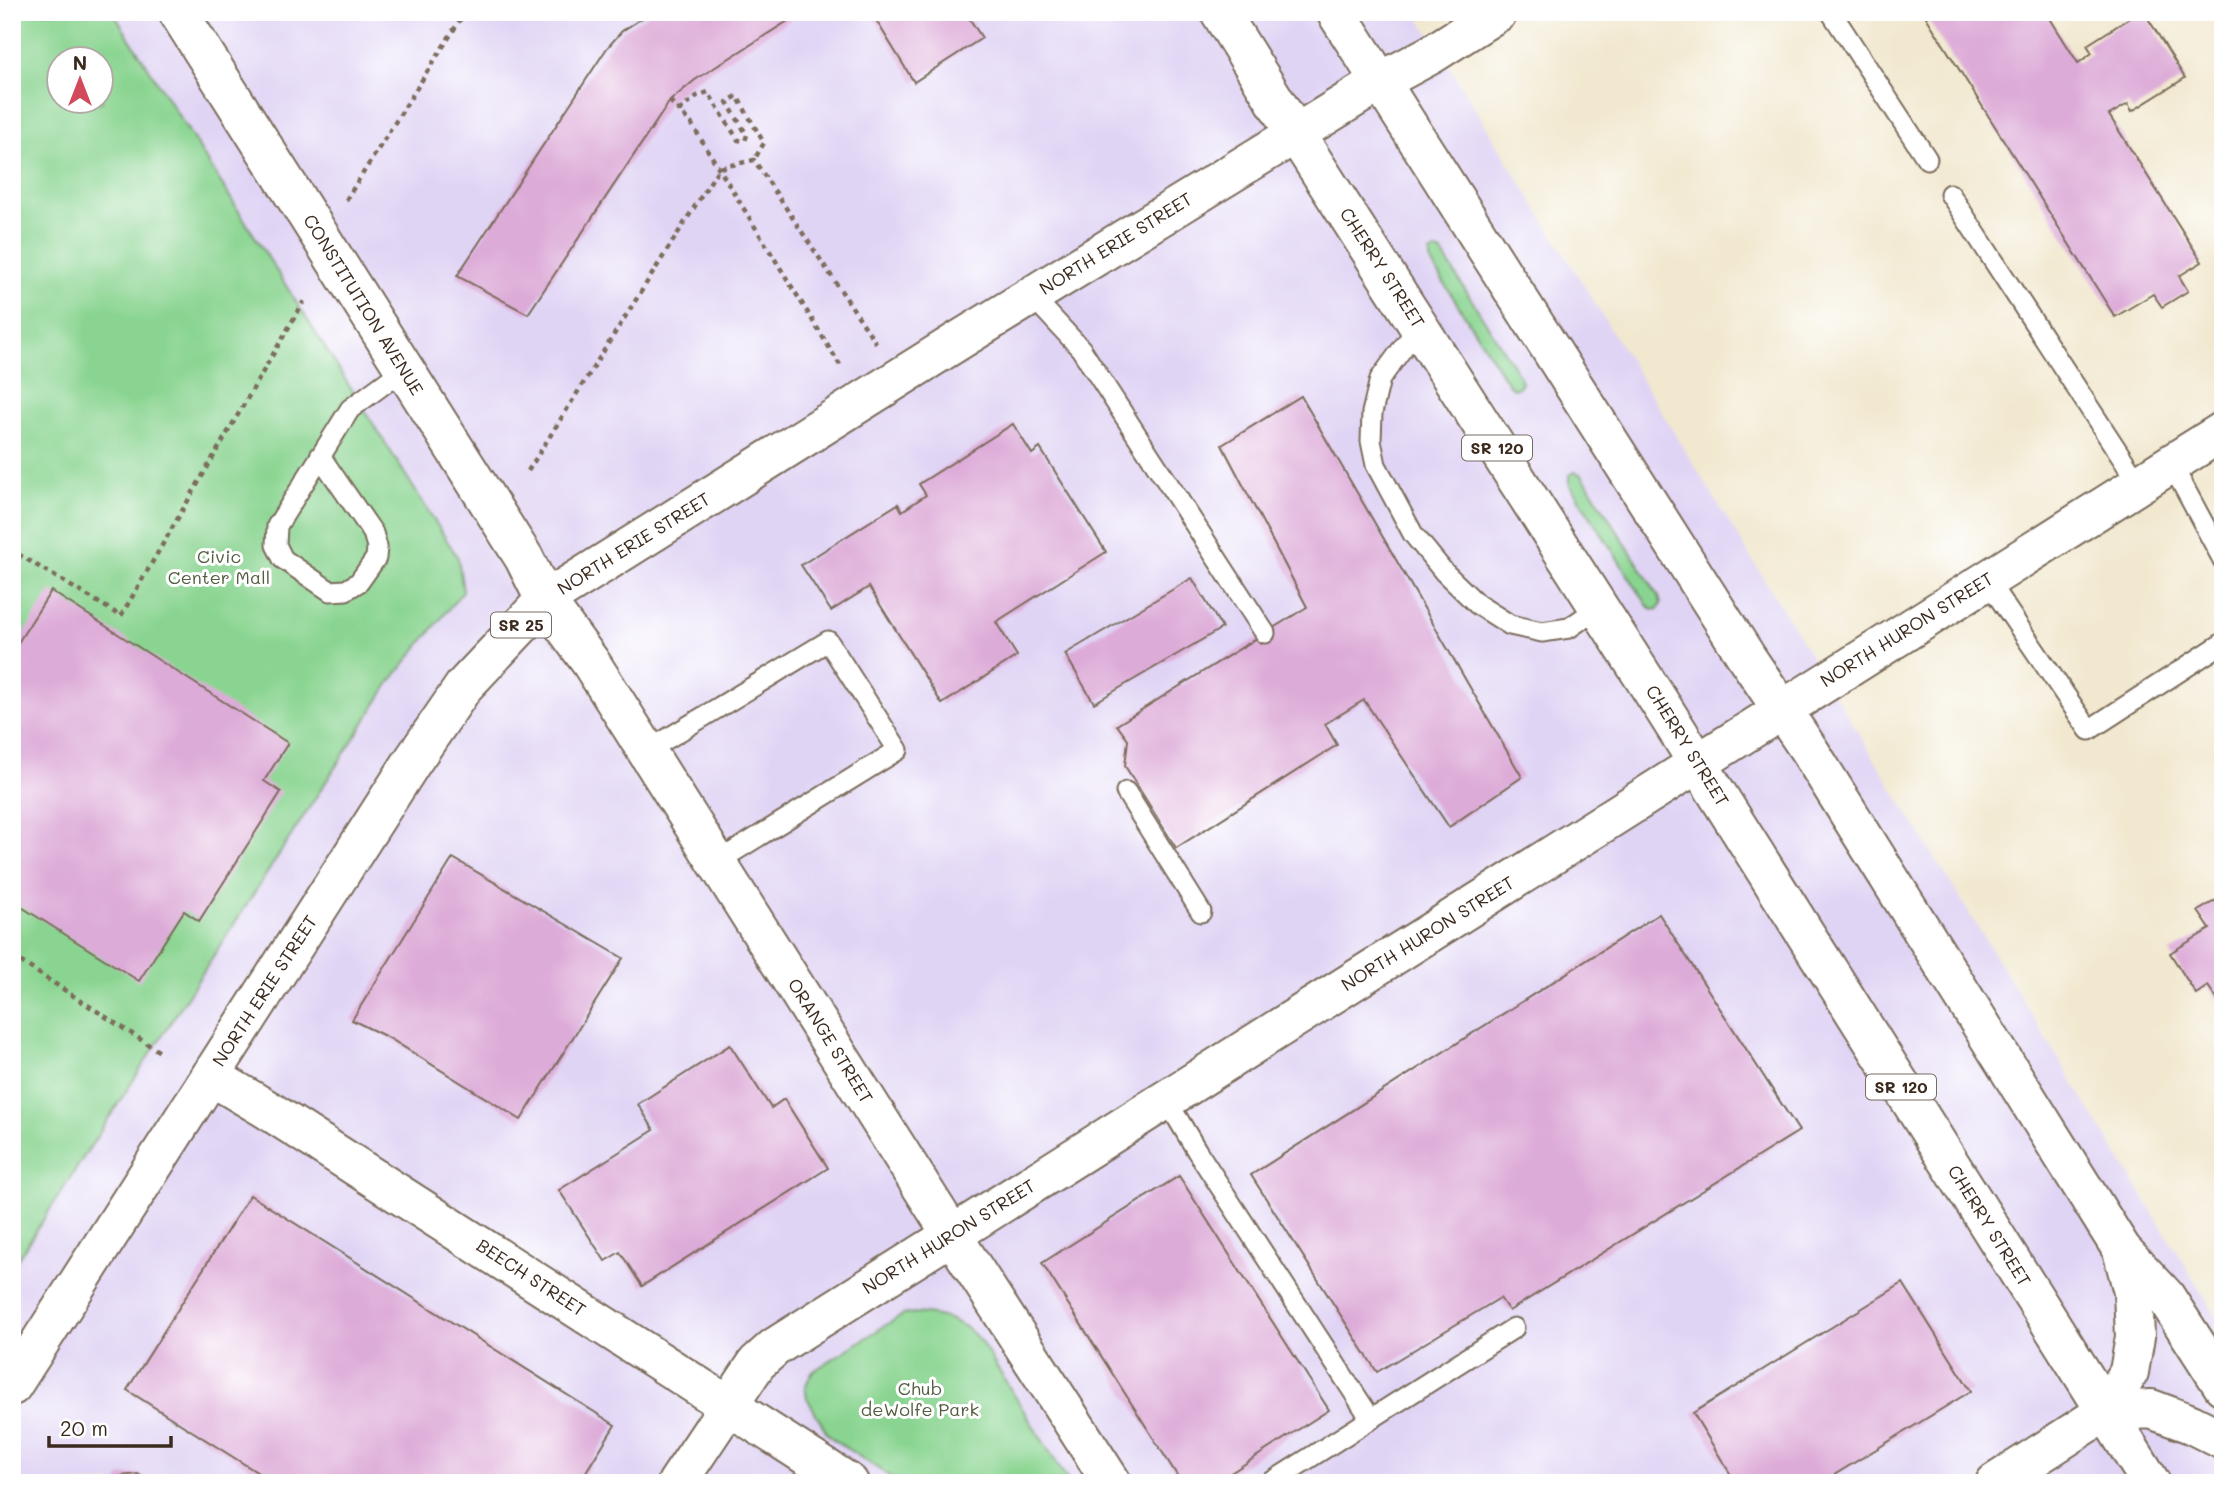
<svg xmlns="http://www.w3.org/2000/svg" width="2235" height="1495" font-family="Mali,sans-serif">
<rect width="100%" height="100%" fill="#fff"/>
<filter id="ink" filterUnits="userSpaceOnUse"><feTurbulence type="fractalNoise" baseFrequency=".0143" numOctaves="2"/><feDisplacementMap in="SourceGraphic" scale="14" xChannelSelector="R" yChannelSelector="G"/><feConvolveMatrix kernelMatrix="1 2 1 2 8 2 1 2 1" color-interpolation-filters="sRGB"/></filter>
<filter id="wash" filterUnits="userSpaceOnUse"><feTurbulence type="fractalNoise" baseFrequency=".00686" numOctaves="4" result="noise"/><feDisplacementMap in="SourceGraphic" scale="28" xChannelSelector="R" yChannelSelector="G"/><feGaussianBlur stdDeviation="1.57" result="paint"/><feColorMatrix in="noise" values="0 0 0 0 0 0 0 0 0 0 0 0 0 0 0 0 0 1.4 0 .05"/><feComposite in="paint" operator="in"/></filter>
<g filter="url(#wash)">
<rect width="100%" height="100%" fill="#f1e8cf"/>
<path fill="#e0d4f4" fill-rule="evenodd" d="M12,12h1404l807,1315v156h-2211zM60,60h42v42h-42z"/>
<g fill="#89d490" stroke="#627f57" stroke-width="2" fill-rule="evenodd">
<path d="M12,12h101l345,546 5,33 -72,90 -379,587zM60,60h42v42h-42z"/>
<path d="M1435,250l7,3 77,122 3,7 -3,5 -6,2 -4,-4 -79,-124v-8z"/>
<path d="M1575,472l7,3 77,122 2,7 -3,5 -6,1 -4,-4 -79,-123v-8z"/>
<path d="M914,1313c28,2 49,7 67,29l88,141h-169l-66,-43 -7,-7 -20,-35 -2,-11 7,-15 82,-52 9,-5z"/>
</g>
<g id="blocks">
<g fill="#ddabd8">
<path d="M652,12h150l-107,68 -25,21 -142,213 -71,-38 150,-228 15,-17z"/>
<path d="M871,12h94l17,26 -68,44z"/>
<path d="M1923,12h123l32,51 14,-10 -5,-8 52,-33h5l41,66 -53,33 -4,-7 -19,11 93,147 -23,14 9,15 -26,16 -9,-13 -38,23z"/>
<path d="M1301,396l221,381 -73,50 -85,-127 -39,24 12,21 -161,103 -51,-82 3,-26 -11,-15 190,-118 -85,-162z"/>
<path d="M1013,424l19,30 8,-6 66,104 -110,70 21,34 -75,48 -73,-117 -38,24 -30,-46 97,-61 4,7 24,-16 -7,-11z"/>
<path d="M1192,578l30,50 -128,75 -29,-49z"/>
<path d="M51,591l237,152 -24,38 17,11 -82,129 -15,-10 -45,70 -127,-80v-249z"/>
<path d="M453,858l170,100 -102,162 -132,-82 -37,-18z"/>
<path d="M2223,896v112l-15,-22 -12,8 -26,-41 40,-24 -12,-18z"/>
<path d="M1659,914l140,217 -290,180 -9,-13 -123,74 -126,-197z"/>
<path d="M730,1045l41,63 13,-9 44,69 -186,118 -22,-34 -15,9 -46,-71 95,-60 -16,-26z"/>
<path d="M1179,1176l150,234 -114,73h-33l-140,-220z"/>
<path d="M250,1195l365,230 -36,58h-305l-147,-93z"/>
<path d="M1903,1283l68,108 -150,92h-85l-43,-70z"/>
<path d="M138,1474l14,9h-35l4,-7z"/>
</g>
</g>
</g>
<g filter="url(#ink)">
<use href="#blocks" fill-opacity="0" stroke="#7b6c5c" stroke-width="2"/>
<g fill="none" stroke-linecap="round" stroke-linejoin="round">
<g stroke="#7b6c5c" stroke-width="23">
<g id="service">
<path d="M1831,12l96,147"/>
<path d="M1950,194l189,290"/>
<path d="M1032,296l49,53 184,284"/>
<path d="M1419,326l-39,53 -8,34 -1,28 5,24 37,69 31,38 33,32 33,21 32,7 27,-4 30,-21"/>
<path d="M320,456l53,77 4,14 -1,11 -17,24 -13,8 -16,1 -47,-32 -7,-14 1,-19 73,-117 54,-40"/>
<path d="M2171,463l52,97"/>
<path d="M1987,580l102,150 134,-87"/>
<path d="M647,751l181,-110 70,109 -181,112"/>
<path d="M1126,792l75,120"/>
<path d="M1166,1099l31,52 174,268"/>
<path d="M1270,1483l244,-155"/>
</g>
</g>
<g stroke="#7b6c5c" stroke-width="42">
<path id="minor" d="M211,1076l57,34 581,373"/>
</g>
<g stroke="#7b6c5c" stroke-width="42">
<g id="tertiary">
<path d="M178,12l346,546 21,42 46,63 361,572 160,248"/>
<path d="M1380,82l52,-28 66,-42"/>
<path d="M2105,1412l46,-3 40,15 32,16"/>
<path d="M677,1483l80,-120 18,-16 1448,-916"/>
<path d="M1995,1483l110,-71 24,-40 6,-35 -2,-45 -11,-42"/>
</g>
</g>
<g stroke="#7b6c5c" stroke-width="42">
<g id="primary">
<path d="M1220,12l75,121 370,578 486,772"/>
<path d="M1336,12l411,646 64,95 311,497 43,46 58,90"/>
<path d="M12,1386l400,-624 52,-76 81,-86 413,-259 422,-259"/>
</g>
</g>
<g stroke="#7b6c5c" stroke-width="4.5" stroke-dasharray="5 5" stroke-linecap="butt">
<path d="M670,101l21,22 149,242"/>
<path d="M679,111l18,-15 11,-4 30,48 7,1 2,-6 -20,-33 10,-6 27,47 -10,17"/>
<path d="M346,200l119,-188"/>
<path d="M528,471l191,-303 35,-8 122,183"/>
<path d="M12,559l4,-6 105,63 183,-315"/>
<path d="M12,956l151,98"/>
</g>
<use href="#service" stroke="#fff" stroke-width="19"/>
<use href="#minor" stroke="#fff" stroke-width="38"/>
<use href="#tertiary" stroke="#fff" stroke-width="38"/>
<use href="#primary" stroke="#fff" stroke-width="38"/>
</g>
</g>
<g text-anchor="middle" stroke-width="6" stroke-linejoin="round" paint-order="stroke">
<g fill="#fff" stroke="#766a62" stroke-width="2">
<rect x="1462" y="435.5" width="70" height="25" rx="5"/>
<rect x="491" y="612.5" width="60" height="25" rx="5"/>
<rect x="1866" y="1074.5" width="70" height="25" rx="5"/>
</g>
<g font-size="16" font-weight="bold" fill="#3b2a1e">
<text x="1497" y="454">SR 120</text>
<text x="521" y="631">SR 25</text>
<text x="1901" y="1093">SR 120</text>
</g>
<g font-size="18" fill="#3b2a1e" stroke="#fff">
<text transform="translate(1116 244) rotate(-32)" y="6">NORTH ERIE STREET</text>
<text transform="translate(1382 268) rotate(57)" y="6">CHERRY STREET</text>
<text transform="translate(363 305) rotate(58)" y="6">CONSTITUTION AVENUE</text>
<text transform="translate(634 544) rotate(-32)" y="6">NORTH ERIE STREET</text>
<text transform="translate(1907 630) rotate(-32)" y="6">NORTH HURON STREET</text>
<text transform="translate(1687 746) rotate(58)" y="6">CHERRY STREET</text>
<text transform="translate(1428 934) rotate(-32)" y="6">NORTH HURON STREET</text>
<text transform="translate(265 991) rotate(-57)" y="6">NORTH ERIE STREET</text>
<text transform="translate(830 1041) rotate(58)" y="6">ORANGE STREET</text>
<text transform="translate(1989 1226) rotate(58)" y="6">CHERRY STREET</text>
<text transform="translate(949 1237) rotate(-32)" y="6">NORTH HURON STREET</text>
<text transform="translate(531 1278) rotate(33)" y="6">BEECH STREET</text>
</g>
<g font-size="18" fill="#525d40" stroke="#fff">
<text x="219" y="563">Civic<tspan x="219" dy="21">Center Mall</tspan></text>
<text x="920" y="1395">Chub<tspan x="920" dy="21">deWolfe Park</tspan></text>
</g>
</g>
<rect width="2235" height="1495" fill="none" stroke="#fff" stroke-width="42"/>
<g transform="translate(80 80)"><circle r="33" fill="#ffffff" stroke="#b1aaa5" stroke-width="2"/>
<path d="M0-5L12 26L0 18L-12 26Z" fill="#d1495b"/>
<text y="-10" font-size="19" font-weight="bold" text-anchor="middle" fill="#3b2a1e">N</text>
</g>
<path d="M49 1436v10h122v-10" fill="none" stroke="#3b2a1e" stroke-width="3.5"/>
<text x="60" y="1436" font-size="21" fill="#3b2a1e" stroke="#ffffff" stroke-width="5" paint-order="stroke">20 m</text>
</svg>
